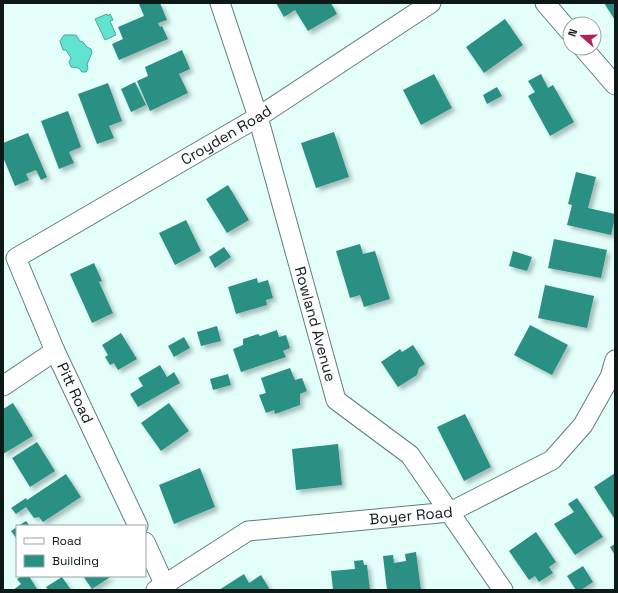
<svg xmlns="http://www.w3.org/2000/svg" width="618" height="593" font-family="'Space Grotesk',sans-serif">
<defs>
<filter id="shadow"><feDropShadow dx="3.5" dy="3.5" stdDeviation="2" flood-color="#0004"/></filter>
</defs>
<rect width="100%" height="100%" fill="#e4fffa"/>
<g fill="#61e3d2" stroke="#48a69a">
<path d="M107,14l1,2 2,-2 3,6 -3,1 6,14 -11,5 -10,-21z"/>
<path d="M64,35h12l4,6 3,1 4,5 4,2 1,4 -5,11 1,4 -2,4h-4l-3,-4 -8,-1 -2,-5 2,-4 -5,-8h-3l-3,-9z"/>
</g>
<g fill="#299084" filter="url(#shadow)">
<path d="M141,3h19l7,17 -9,3 2,4 2,-1 6,13 -49,21 -7,-16 11,-5 -5,-12 26,-11 -5,-12z"/>
<path d="M276,3h55l6,11 -29,17 -13,-21 -11,7z"/>
<path d="M604,3h11v17z"/>
<path d="M505,19l18,26 -39,28 -18,-26z"/>
<path d="M182,50l8,19 -11,5 9,19 -38,18 -13,-30 11,-5 -3,-9z"/>
<path d="M434,74l18,34 -31,17 -18,-35z"/>
<path d="M541,74l7,14 5,-3 21,37 -24,14 -22,-40 7,-4 -7,-11z"/>
<path d="M135,82l11,23 -15,7 -10,-23z"/>
<path d="M108,83l14,38 -13,5 5,12 -17,6 -19,-50z"/>
<path d="M497,87l5,9 -15,8 -4,-9z"/>
<path d="M68,111l13,36 -12,5 5,11 -15,6 -18,-48z"/>
<path d="M334,132l15,45 -33,11 -15,-45z"/>
<path d="M28,133l19,44 -6,3 -5,-10 -10,4 3,6 -14,6 -12,-29v-14z"/>
<path d="M576,172l20,5 -8,31 27,6v4l-4,17 -44,-10 5,-20 -4,-1z"/>
<path d="M228,185l21,35 -22,13 -21,-34z"/>
<path d="M186,220l15,31 -26,14 -16,-32z"/>
<path d="M554,239l53,11 -6,28 -53,-10z"/>
<path d="M360,244l3,10 12,-3 15,48 -26,8 -4,-12 -10,3 -14,-47z"/>
<path d="M224,247l7,10 -16,11 -6,-11z"/>
<path d="M513,251l19,6 -5,14 -18,-5z"/>
<path d="M94,263l8,18 -3,1 14,31 -21,10 -22,-49z"/>
<path d="M257,278l1,5 10,-3 5,18 -7,2 1,5 -31,9 -8,-27z"/>
<path d="M545,285l49,11 -7,32 -49,-10z"/>
<path d="M530,325l38,20 -16,30 -38,-20z"/>
<path d="M217,326l4,15 -20,5 -4,-14z"/>
<path d="M277,330l2,7 7,-2 4,13 -7,3 3,6 -45,15 -8,-23 10,-4v-6l15,-5 2,2z"/>
<path d="M121,333l16,26 -19,11 -4,-7 -4,2 -5,-8 3,-2 -6,-10z"/>
<path d="M184,337l6,11 -16,9 -6,-11z"/>
<path d="M413,345l12,19 -6,4 -2,7 -19,12 -17,-25 19,-13 2,3z"/>
<path d="M160,365l7,12 7,-5 6,11 -42,24 -8,-13 13,-8 -5,-8z"/>
<path d="M290,368l5,12 7,-2 5,13 -7,3v11l-25,9 -1,-4 -8,3 -7,-18 7,-2 -5,-15z"/>
<path d="M228,374l3,11 -18,5 -3,-11z"/>
<path d="M13,403l20,33 -30,18v-45z"/>
<path d="M169,403l20,28 -28,20 -20,-28z"/>
<path d="M465,414l26,53 -27,14 -27,-54z"/>
<path d="M37,442l18,29 -25,16 -18,-29z"/>
<path d="M338,444l4,41 -46,5 -4,-41z"/>
<path d="M200,468l15,39 -41,17 -15,-39z"/>
<path d="M615,473v44l-1,1 -20,-31z"/>
<path d="M66,474l15,23 -38,25 -4,-5 -5,1 -8,-11 -10,7 -5,-6 15,-10 1,2z"/>
<path d="M577,498l26,39 -28,18 -21,-31 20,-12 -6,-8z"/>
<path d="M26,521l4,5h-12z"/>
<path d="M17,527v12l-6,-8z"/>
<path d="M536,532l20,30 -7,5 4,6 -14,9 -4,-6 -6,4 -20,-29z"/>
<path d="M615,544v11l-5,-8z"/>
<path d="M416,552l5,38h-34l-4,-34 10,-1 1,8 12,-2 -1,-7z"/>
<path d="M363,560l1,5h3l3,25h-37l-2,-19 24,-2 -1,-8z"/>
<path d="M583,566l10,16 -12,8h-5l-9,-14z"/>
<path d="M244,574l5,9 12,-8 9,15h-51z"/>
<path d="M22,576h7l8,13 -2,1h-22l8,-6 -4,-5z"/>
<path d="M83,576h29l-20,13z"/>
<path d="M62,577l9,13h-23l-2,-3z"/>
</g>
<g fill="none" stroke-linecap="round" stroke-linejoin="round">
<g stroke="#617f7a" stroke-width="21">
<g id="minor">
<path id="s1" d="M220,3l38,114 78,283 74,55 93,135"/>
<path d="M545,3l25,29"/>
<path d="M583,48l32,37"/>
<path d="M3,386l52,-35"/>
<path id="s2" d="M138,526l-83,-175 -39,-93 242,-141 173,-114"/>
<path d="M145,542l22,48"/>
<path id="s3" d="M156,590l92,-59 202,-19 102,-52 31,-35 27,-48 5,-17"/>
</g>
</g>
<use href="#minor" stroke="#fff" stroke-width="19"/>
</g>
<g text-anchor="middle" stroke-width="3" stroke-linejoin="round" paint-order="stroke">
<g font-size="15" fill="#0d1917" stroke="#fff">
<text dy="5" stroke="none"><textPath href="#s2" startOffset="538">Croyden Road</textPath></text>
<text dy="5" stroke="none"><textPath href="#s1" startOffset="335">Rowland Avenue</textPath></text>
<text transform="translate(75 393) rotate(65)" y="5">Pitt Road</text>
<text dy="5" stroke="none"><textPath href="#s3" startOffset="273">Boyer Road</textPath></text>
</g>
</g>
<rect width="618" height="593" fill="none" stroke="#0d1917" stroke-width="8"/>
<rect x="16" y="525" width="130" height="52" fill="#ffffff" stroke="#9ea3a2"/>
<rect x="24" y="538" width="20" height="6" fill="#ffffff" stroke="#9ea3a2"/>
<text x="52" y="545" font-size="12" fill="#0d1917">Road</text>
<rect x="24" y="555" width="20" height="12" fill="#299084" stroke="#9ea3a2"/>
<text x="52" y="565" font-size="12" fill="#0d1917">Building</text>
<g transform="translate(582 36) rotate(290)"><circle r="19" fill="#ffffff" stroke="#9ea3a2"/>
<path d="M0-3L7 15L0 10L-7 15Z" fill="#b02259"/>
<text y="-6" font-size="11" font-weight="bold" text-anchor="middle" fill="#0d1917">N</text>
</g>
</svg>
